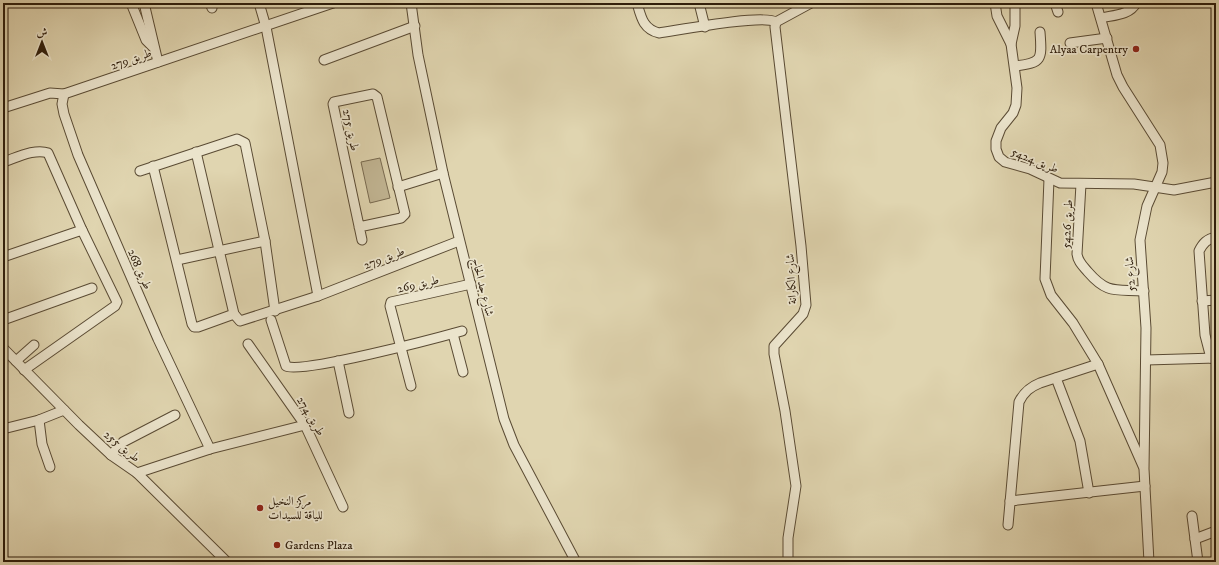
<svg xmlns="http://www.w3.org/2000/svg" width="1219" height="565" font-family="'IM FELL DW Pica',Amiri,serif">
<rect width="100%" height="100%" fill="#e0d5b0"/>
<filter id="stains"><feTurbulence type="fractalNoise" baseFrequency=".005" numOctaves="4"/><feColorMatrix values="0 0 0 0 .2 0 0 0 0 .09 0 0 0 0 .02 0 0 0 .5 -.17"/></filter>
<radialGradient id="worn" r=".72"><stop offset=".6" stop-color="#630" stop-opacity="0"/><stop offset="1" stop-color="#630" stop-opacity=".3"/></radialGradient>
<path fill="#c2b694" stroke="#786a50" d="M380,158l10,40 -20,5 -9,-41z"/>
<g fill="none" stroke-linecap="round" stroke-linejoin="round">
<g stroke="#5a4b34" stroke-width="11">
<g id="minor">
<path d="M131,3l15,37 7,7"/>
<path d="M144,3l14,59"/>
<path d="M210,3l2,5"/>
<path d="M259,3l7,24 52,269"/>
<path d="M411,3l7,52 25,118 61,246 10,26 62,117"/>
<path d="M637,3c4,14 6,26 22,30 21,-3 103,-19 117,-11"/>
<path d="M699,3l6,24"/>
<path d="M995,3l2,13 14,28 6,44 -1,17 -3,8 -12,15 -5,13v8l3,8 6,5 25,7 30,14 74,1 40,6 42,-8"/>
<path d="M1055,3l3,9"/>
<path d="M1096,3l21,72 6,12 37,58 3,18 -1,9 -15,34 -7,34 6,88 -2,141 5,93"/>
<path d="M1101,18c13,-3 29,-3 35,-15"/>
<path d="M1070,43l37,-5"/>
<path d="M1011,44l4,-18v-23"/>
<path d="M324,60l91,-34"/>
<path d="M1015,66c28,-3 27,-7 25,-34"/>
<path d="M64,94l-2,10 2,10 14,41 80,184 52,110"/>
<path d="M3,108l47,-15 14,1 269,-91"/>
<path d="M196,152l38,162 6,7 78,-25 141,-55"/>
<path d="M3,162c13,-4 32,-14 45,-9l34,77"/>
<path d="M153,166l39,158 2,3h4l36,-13"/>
<path d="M140,171l97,-32 8,4 20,98 10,70"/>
<path d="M1049,179l-4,100 6,16 22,28 25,41 45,102"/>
<path d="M1081,184l-4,70c1,8 6,12 11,18 20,23 28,17 56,19"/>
<path d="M398,187l45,-14"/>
<path d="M359,227l42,-9 4,-4 -28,-117 -4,-3 -39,8 -1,2 29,136"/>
<path d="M3,257l79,-27 35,72 -2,4 -91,64"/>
<path d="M177,260l88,-19"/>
<path d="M1202,301l14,-1"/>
<path d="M3,320l89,-32"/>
<path d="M271,320l15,46c15,8 151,-28 176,-35"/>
<path d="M453,334l10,38"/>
<path d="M248,344l57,81 38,82"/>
<path d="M3,348l76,77 32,30 26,18 90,89"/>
<path d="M1211,358l-6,-23 -6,-84c4,-8 8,-12 17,-14"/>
<path d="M1146,360l70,-2"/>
<path d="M16,361l18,-16"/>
<path d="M338,361l11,52"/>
<path d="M1056,378l24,63 9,52"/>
<path d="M411,386l-21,-80 1,-4 80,-18"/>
<path d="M39,420l3,24 8,23"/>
<path d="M3,429l36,-9 25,-10"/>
<path d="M111,455l12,-13 52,-27"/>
<path d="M137,473l73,-24 95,-24"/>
<path d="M1010,501l135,-15"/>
<path d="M1192,516l6,46"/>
<path d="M1008,525l11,-123c5,-10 11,-15 21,-19l58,-19"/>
<path d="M1195,539l21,-8"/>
<path d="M788,562v-24l8,-52 -11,-75 -11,-57v-8l29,-32 3,-9 -5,-59 -26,-219 1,-5 35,-19"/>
</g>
</g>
<use href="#minor" stroke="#ebe4cc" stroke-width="9"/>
</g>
<g fill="#8f2418" stroke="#ebe4cc" stroke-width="1.5">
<circle cx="1136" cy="49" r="4"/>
<circle cx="260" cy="508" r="4"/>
<circle cx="277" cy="545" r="4"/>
</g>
<g text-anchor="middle" stroke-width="3.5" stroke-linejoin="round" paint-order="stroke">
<g font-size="12" fill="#2e1d0b" stroke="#ebe4cc" text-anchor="start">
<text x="1128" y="53" text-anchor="end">Alyaa Carpentry</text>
<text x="268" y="505">مركز النخيل<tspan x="268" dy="14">للياقة للسيدات</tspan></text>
<text x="285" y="549">Gardens Plaza</text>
</g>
<g font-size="12" fill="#2e1d0b" stroke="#ebe4cc">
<text transform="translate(131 59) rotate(-19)" y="4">طريق 279</text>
<text transform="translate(351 130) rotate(78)" y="4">طريق 275</text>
<text transform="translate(1035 160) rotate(22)" y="4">طريق 5424</text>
<text transform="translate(1067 224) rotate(-87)" y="4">طريق 5426</text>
<text transform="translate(384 258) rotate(-21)" y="4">طريق 279</text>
<text transform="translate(140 269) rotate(66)" y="4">طريق 268</text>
<text transform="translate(1130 274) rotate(-94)" y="4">شارع 52</text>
<text transform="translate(791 279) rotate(-93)" y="4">شارع الكارانة</text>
<text transform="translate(418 284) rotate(-13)" y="4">طريق 269</text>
<text transform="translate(483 287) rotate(76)" y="4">شارع جد الحاج</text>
<text transform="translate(311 416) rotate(59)" y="4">طريق 274</text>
<text transform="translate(122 446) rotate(39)" y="4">طريق 255</text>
</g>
</g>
<rect width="1219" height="565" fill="none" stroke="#e0d5b0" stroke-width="16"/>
<rect x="4" y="4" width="1211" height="557" fill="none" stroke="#2e1d0b" stroke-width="2"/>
<rect x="8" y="8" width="1203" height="549" fill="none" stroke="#2e1d0b"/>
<g transform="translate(42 42)" stroke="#ebe4cc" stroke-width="3" paint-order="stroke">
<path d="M0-3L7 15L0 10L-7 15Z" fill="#2e1d0b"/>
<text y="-6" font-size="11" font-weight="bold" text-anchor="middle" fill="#2e1d0b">ش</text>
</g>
<rect width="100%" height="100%" filter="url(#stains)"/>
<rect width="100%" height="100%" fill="url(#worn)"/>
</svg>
